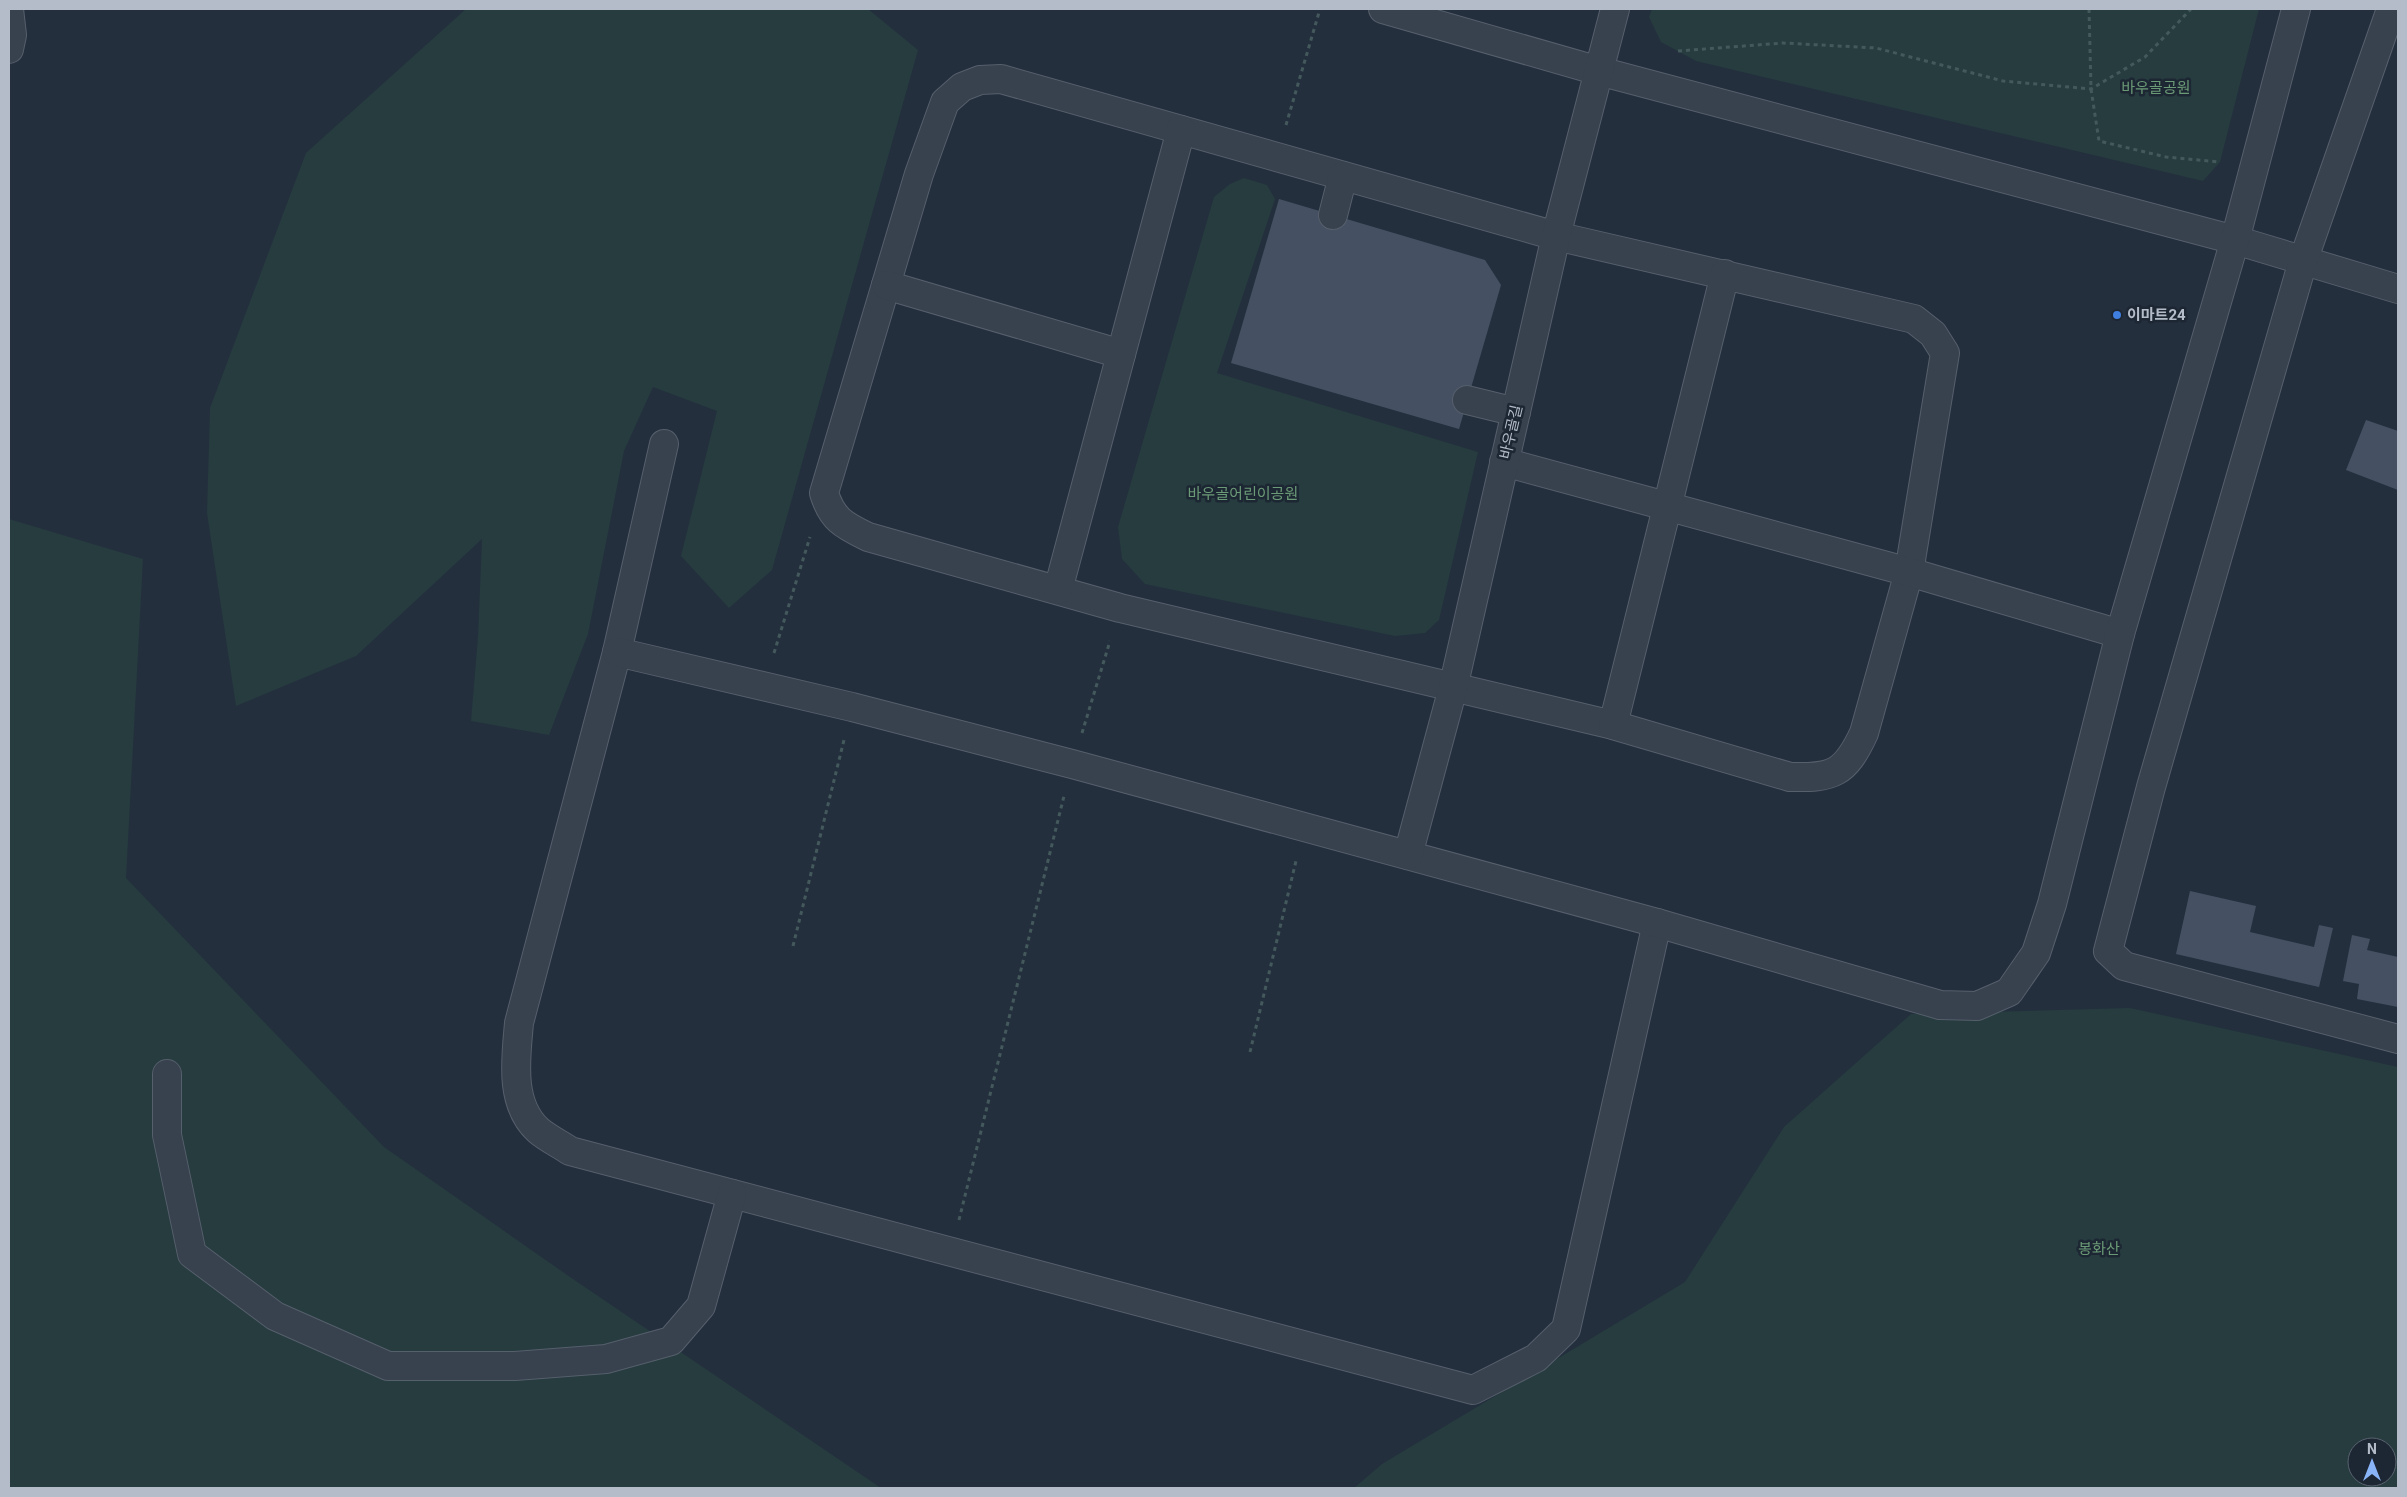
<svg xmlns="http://www.w3.org/2000/svg" width="2407" height="1497" font-family="Roboto,'Noto Sans KR',sans-serif">
<rect width="100%" height="100%" fill="#242f3e"/>
<g fill="#263c3f" fill-rule="evenodd">
<path d="M466,9h402l50,41 -146,520 -43,38 -48,-52 36,-145 -64,-24 -29,64 -36,183 -39,101 -78,-14 7,-84 4,-98 -126,117 -120,50 -29,-193 3,-105 96,-255z"/>
<path d="M1652,9h607l-39,153 -17,19 -507,-120 -35,-19 -12,-25z"/>
<path d="M1244,178l23,7 8,14 -58,174 261,79 -39,168 -14,13 -30,3 -250,-52 -23,-25 -4,-32 96,-330 16,-13z"/>
<path d="M9,519l134,40 -17,319 258,269 186,130 311,211h-872z"/>
<path d="M2130,1008l268,59v421h-1044l28,-24 303,-182 99,-155 127,-113zM2357,1447h30v30h-30z"/>
</g>
<g fill="#455162">
<path d="M1279,199l206,61 16,25 -42,144 -228,-66z"/>
<path d="M2366,420l32,11v59l-52,-20z"/>
<path d="M2190,891l66,15 -6,26 64,15 5,-22 14,3 -14,59 -143,-33z"/>
<path d="M2352,935l18,4 -3,11 31,7v50l-41,-8 2,-15 -16,-3z"/>
</g>
<g fill="none" stroke-linecap="round" stroke-linejoin="round">
<g stroke="#565f6c" stroke-width="30">
<g id="minor">
<path d="M1383,9l216,62 636,169 163,49"/>
<path d="M2391,9l-88,252 -152,526 -43,164 16,15 274,73"/>
<path d="M9,49l3,-14 -3,-26"/>
<path d="M1001,79l555,157 358,83 19,15 12,19 -36,219 -45,161c-19,41 -31,45 -74,44l-177,-52 -493,-117 -252,-71c-25,-12 -36,-18 -44,-44l95,-319 26,-72 17,-15 18,-7z"/>
<path d="M1333,215l10,-39"/>
<path d="M886,285l235,69"/>
<path d="M1467,400l49,12"/>
<path d="M664,444l-47,208 -98,371c-3,35 -10,80 19,107 9,8 22,14 32,21l903,239 63,-32 30,-29 91,-406"/>
<path d="M1504,462l405,110 211,62"/>
<path d="M1058,590l123,-460"/>
<path d="M617,652l235,55 220,57 585,159 283,82 37,1 32,-14 27,-39 16,-49 68,-270 115,-394 61,-231"/>
<path d="M1613,725l112,-451"/>
<path d="M1408,855l45,-167 103,-452 59,-227"/>
<path d="M167,1074v61l25,119 83,62 113,50h127l91,-7 65,-18 30,-35 31,-112"/>
</g>
</g>
<g stroke="#44595c" stroke-width="3" stroke-dasharray="4 4" stroke-linecap="butt">
<path d="M2089,9l2,80 8,52 67,16 54,5"/>
<path d="M1678,51l105,-8 93,5 127,33 88,8 54,-32 46,-48"/>
<path d="M1286,125l34,-116"/>
<path d="M774,653l36,-116"/>
<path d="M1082,733l28,-92"/>
<path d="M793,946l51,-206"/>
<path d="M1250,1052l46,-191"/>
<path d="M959,1220l105,-424"/>
</g>
<use href="#minor" stroke="#38414e" stroke-width="28"/>
</g>
<circle fill="#3f7fe0" stroke="#1d2633" stroke-width="2" cx="2117" cy="315" r="5"/>
<g text-anchor="middle" stroke-width="5" stroke-linejoin="round" paint-order="stroke">
<g font-size="15" fill="#6b9a76" stroke="#1d2633">
<text x="2156" y="93">바우골공원</text>
<text x="1243" y="499">바우골어린이공원</text>
<text x="2099" y="1254">봉화산</text>
</g>
<g font-size="15" font-weight="bold" fill="#b4bcc9" stroke="#1d2633" text-anchor="start">
<text x="2127" y="320">이마트24</text>
</g>
<g font-size="15" fill="#b4bcc9" stroke="#1d2633">
<text transform="translate(1511 432) rotate(-77)" y="5">바우골길</text>
</g>
</g>
<rect width="2407" height="1497" fill="none" stroke="#b4bcc9" stroke-width="20"/>
<g transform="translate(2372 1462)"><circle r="24" fill="#1d2633" stroke="#59626f"/>
<path d="M0-4L9 19L0 12L-9 19Z" fill="#8ab4f8"/>
<text y="-8" font-size="14" font-weight="bold" text-anchor="middle" fill="#b4bcc9">N</text>
</g>
</svg>
